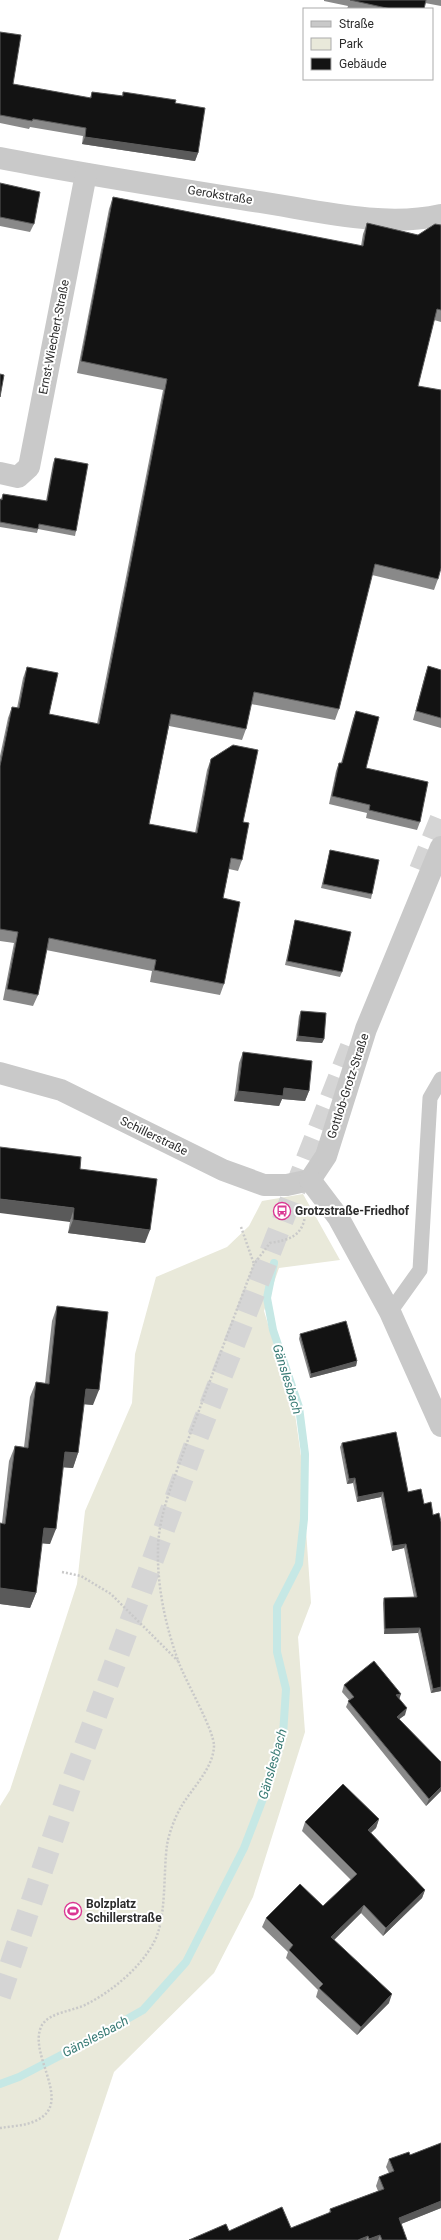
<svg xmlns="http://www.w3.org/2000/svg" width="441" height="2240" font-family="Roboto,sans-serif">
<rect width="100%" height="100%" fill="#fff"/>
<path fill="#e9e9da" d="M303,1194l37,66 -61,8 -15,43 31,103 6,42 10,147 -13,34 7,95 -52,165 -39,76 -100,99 -56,168h-58v-434l10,-16 67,-206 8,-73 47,-108 3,-49 21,-77 71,-30 22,-21 13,-25z"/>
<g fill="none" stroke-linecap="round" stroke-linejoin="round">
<path stroke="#c6e8e5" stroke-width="8" d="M0,2084l19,-7 73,-38 51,-29 43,-48 58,-114 25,-65 14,-48 3,-46 -9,-37v-45l22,-43 5,-45 1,-65 -6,-47 -26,-77 -6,-32 7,-35"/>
<g stroke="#d5d5d5" stroke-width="22" stroke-dasharray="22 11" stroke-linecap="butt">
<path d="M420,870l21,-52"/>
<path d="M0,1996l70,-209 128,-351 154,-392"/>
</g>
<g stroke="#c9c9c9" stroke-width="2.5" stroke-dasharray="2 2" stroke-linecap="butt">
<path d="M241,1227l13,37"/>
<path d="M62,1572l19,4 30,18 67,67"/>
<path d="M0,2128c11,-2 25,-2 35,-7 41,-17 -9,-67 7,-96 8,-13 32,-14 45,-21 25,-13 52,-35 66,-60 14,-24 10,-70 14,-99 2,-12 8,-28 14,-38 11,-19 32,-38 33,-61 0,-16 -28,-64 -35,-83 -13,-35 -22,-76 -21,-113 0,-34 16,-71 27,-102 23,-62 46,-123 69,-184l16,-21c18,-3 32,-6 35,-27"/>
</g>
<path stroke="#c9c9c9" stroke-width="15" d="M390,1312l30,-42 10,-172 11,-19"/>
<g stroke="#c9c9c9" stroke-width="22">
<path d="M0,158c87,17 173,30 260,44 58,9 124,26 181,13"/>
<path d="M0,473l18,4 11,-10 57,-293"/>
<path d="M0,1073l61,17 162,80 41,15h23l23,-5"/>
<path d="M310,1180l16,-24 40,-127 75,-182"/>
<path d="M310,1180l28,37 52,95 51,114"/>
</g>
</g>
<g fill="#898989">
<path d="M324,0h117v6l-16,-3 -1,6h-77l1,-3 -24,-5z"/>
<path d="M0,32l13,52 77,14 2,-6 30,4 1,-4 52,11 23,50 -3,8 -113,-17 1,-8 -53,-9 -1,2 -29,-6z"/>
<path d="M0,183l34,41 -4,8 -30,-6z"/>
<path d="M113,197l248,49 2,-12 4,-11 51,12 23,-10v97l-7,-2 -16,66 20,193 -4,11 -62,-15 -33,134 -4,11 -84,-16 -5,25 -4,11 -73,-14 -20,98 46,9 12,-63 4,-11 32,63 -1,38 -4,11 -9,-2 -6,29 1,86 -4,11 -70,-13 2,-11 -106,-21 -8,45 -5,11 -30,-6 11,-57 -14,-2v-185l8,-38 4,-11 5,1 6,-30 4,-11 22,47 48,10 66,-334 -86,-17 32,-164z"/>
<path d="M55,458l21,73 -1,5 -37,-7 -1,4 -37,-6v-28h1l2,-5 43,7 7,-38z"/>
<path d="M428,666l13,4v58l-28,-8 12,-45z"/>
<path d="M356,711l10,57 54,54 -3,8 -51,-12 1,-5 -38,-9 7,-33 3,-8h2l12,-44z"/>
<path d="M330,850l42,44 -1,5 -50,-11 8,-33z"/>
<path d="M295,920l47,52 -2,5 -55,-12 9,-40z"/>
<path d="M301,1011l23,28 -2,4 -26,-2 3,-25z"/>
<path d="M243,1052l66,39 -4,10 -23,-2 -3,7 -45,-5 5,-38z"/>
<path d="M80,1169l65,74 -77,-10 2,-11z"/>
<path d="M57,1306l36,99 -9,-1 -6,49 -5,15 -10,-1 -13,77 -8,-1 -6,50 -6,15 -30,-4v-81h2l7,-62 6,-15 9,1 6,-50 6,-15 9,1 7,-62z"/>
<path d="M300,1334l57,27 -1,5 -46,12 -11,-39z"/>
<path d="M342,1443l82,61 9,11 8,7v169l-10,2 -13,-60 -34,1 -1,-31 1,-5 30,-1 -10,-49 -12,3 -11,-54 -24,5 -4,-19 -6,1 -7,-37z"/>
<path d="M344,1685l55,14 6,16 -6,4 42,72 -15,15 -80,-99 3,-7 -7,-8z"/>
<path d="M379,1819l-3,9 -5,5 54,57 -3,8 -39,38 -22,-23 -27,27 55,63 -32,32 -41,-38 2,-7 -32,-32 2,-6 -26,-25 4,-9 57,-12 28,-26 -49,-49 3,-9z"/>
<path d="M441,2143v65l-40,16 6,16h-218l40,-9 62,-3 38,-15 1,-4 48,-18 -2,-5 3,-9 10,-4 -3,-6 3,-8 21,-4z"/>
</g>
<g fill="#5a5a5a">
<path d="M85,137l113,16 -3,8 -113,-17z"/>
<path d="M298,1036l26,3 -2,4 -26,-2z"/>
<path d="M284,1088l25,3 -4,10 -23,-2 -3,7 -45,-5 4,-10z"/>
<path d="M0,1199l74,9 -4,14 -70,-9z"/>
<path d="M73,1220l77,10 -5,13 -77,-10z"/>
<path d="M357,1361l-1,5 -46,12 1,-4z"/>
<path d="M86,1389l13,1 -6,15 -12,-1z"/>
<path d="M65,1452l13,1 -5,15 -14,-1z"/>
<path d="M355,1478l-2,5 -6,1 2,-5z"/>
<path d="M383,1492l-2,5 -24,5 1,-5z"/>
<path d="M44,1528l12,1 -6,15 -12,-1z"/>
<path d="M406,1544l-2,4 -12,3 1,-5z"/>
<path d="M0,1588l36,5 -6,15 -30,-4z"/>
<path d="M420,1628l-2,5 -34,1 1,-5z"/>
<path d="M441,1687v4l-10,2 2,-4z"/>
<path d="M401,1694l-2,6 -3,-5z"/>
<path d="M407,1708l-2,7 -11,8 3,-6z"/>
<path d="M441,1787v4l-15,15 3,-7z"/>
<path d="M379,1819l-3,9 -11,10 3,-8z"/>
<path d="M425,1890l-3,8 -39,38 3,-8z"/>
<path d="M364,1905l-3,8 -33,33 3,-9z"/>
<path d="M392,1994l-3,9 -32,32 4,-8z"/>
<path d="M441,2201v7l-45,18 3,-8z"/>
<path d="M380,2235l-2,5h-9v-1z"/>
<path d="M368,2236l-2,4h-8z"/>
</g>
<g fill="#131313" stroke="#5a5a5a">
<path d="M350,0h76l-2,9h-33z"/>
<path d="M0,32l21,3 -8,49 78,14 1,-6 31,4v-4l53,8 -1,3 30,5 -7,45 -113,-16 1,-9 -53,-9 -1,2 -32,-6z"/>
<path d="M0,183l40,9 -6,32 -34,-7z"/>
<path d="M113,197l250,49 4,-23 51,12 17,-11 6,1v85l-4,-1 -19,77 23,4v178l-3,11 -63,-15 -36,145 -85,-17 -8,37 -75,-15 -22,110 48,9 14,-74 22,-14 25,5 -15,72 6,1 -7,37 -11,-2 -8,40 17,4 -16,82 -70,-14 2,-10 -107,-22 -11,57 -31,-6 11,-57 -18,-3v-163l12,-59 7,1 8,-41 31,6 -9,41 50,10 68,-345 -86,-18z"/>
<path d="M0,374l4,1 -4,22z"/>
<path d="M55,458l33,6 -12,67 -37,-7 -1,5 -38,-7v-23l2,1 1,-6 44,7z"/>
<path d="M428,666l13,4v48l-25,-7z"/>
<path d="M356,711l23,6 -13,51 62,14 -8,40 -51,-12 1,-5 -38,-9 7,-33h3z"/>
<path d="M330,850l49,10 -7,34 -49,-10z"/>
<path d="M295,920l56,12 -9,40 -55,-11z"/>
<path d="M301,1011l25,2 -2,26 -26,-3z"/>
<path d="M243,1052l69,9 -3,30 -25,-3 -1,8 -45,-5z"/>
<path d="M0,1147l81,10 -1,12 77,10 -7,51 -77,-10 1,-12 -74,-9z"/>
<path d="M57,1306l51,6 -9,78 -13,-1 -8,64 -13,-1 -9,77 -12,-1 -8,65 -36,-5v-65l5,1 10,-78 13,2 8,-66 13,2z"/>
<path d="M346,1321l11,40 -46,13 -11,-40z"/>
<path d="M396,1432l12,60 13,-3 3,15 7,-2 2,13 6,-2 2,9v165l-8,2 -13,-61 -35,1 -1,-31 33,-1 -11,-53 -13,2 -10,-54 -25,5 -3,-19 -6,1 -7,-36z"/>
<path d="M374,1661l27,33 -5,1 11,13 -10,9 44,45v25l-12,12 -81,-98 6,-4 -10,-12z"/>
<path d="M343,1784l36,35 -11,11 57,60 -39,38 -22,-23 -33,32 61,57 -31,33 -42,-39 4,-4 -34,-34 4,-5 -27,-27 34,-34 23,22 34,-32 -52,-52z"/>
<path d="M441,2143v58l-42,17 8,22h-25l-2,-5 -11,4 -1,-3 -10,4h-169l37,-16 3,7 53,-24 9,21 40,-16 -1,-3 54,-20 -5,-12 15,-6 -5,-12 20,-7 1,3z"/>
</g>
<defs>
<g id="bus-ring" transform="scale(0.9)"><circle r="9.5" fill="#fff" stroke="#da3692" stroke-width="1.5"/><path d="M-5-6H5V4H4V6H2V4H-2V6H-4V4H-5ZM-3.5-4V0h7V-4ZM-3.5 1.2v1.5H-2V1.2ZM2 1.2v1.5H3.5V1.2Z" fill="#da3692"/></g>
<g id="stadium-ring" transform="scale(0.9)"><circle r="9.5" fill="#fff" stroke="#da3692" stroke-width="1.5"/><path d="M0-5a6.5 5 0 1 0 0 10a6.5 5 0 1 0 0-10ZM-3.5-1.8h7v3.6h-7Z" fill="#da3692"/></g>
</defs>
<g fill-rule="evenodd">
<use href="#bus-ring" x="282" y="1211"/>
<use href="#stadium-ring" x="73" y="1911"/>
</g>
<g text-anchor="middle" stroke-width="4" stroke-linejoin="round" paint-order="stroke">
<g font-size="12" fill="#2c2c2c" stroke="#fff">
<text transform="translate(220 195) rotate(9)" y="4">Gerokstraße</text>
<text transform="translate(54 337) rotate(-79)" y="4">Ernst-Wiechert-Straße</text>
<text transform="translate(348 1086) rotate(-72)" y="4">Gottlob-Grotz-Straße</text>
<text transform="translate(154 1136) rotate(26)" y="4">Schillerstraße</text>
</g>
<g font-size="12" font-weight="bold" fill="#2c2c2c" stroke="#fff" text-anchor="start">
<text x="295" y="1215">Grotzstraße-Friedhof</text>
<text x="86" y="1908">Bolzplatz<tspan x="86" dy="14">Schillerstraße</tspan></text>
</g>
<g font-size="13" font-style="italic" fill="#3a7c76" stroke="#fff">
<text transform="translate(288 1379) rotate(73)" y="5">Gänslesbach</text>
<text transform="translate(272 1764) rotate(-74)" y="5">Gänslesbach</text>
<text transform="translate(95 2036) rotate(-28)" y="5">Gänslesbach</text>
</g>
</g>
<rect x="303" y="8" width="130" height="72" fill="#ffffff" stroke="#ababab"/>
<rect x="311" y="21" width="20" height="6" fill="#c9c9c9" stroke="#ababab"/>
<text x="339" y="28" font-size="12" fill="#2c2c2c">Straße</text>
<rect x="311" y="38" width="20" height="12" fill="#e9e9da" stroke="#ababab"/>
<text x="339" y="48" font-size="12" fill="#2c2c2c">Park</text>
<rect x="311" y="58" width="20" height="12" fill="#131313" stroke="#ababab"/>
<text x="339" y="68" font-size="12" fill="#2c2c2c">Gebäude</text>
</svg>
